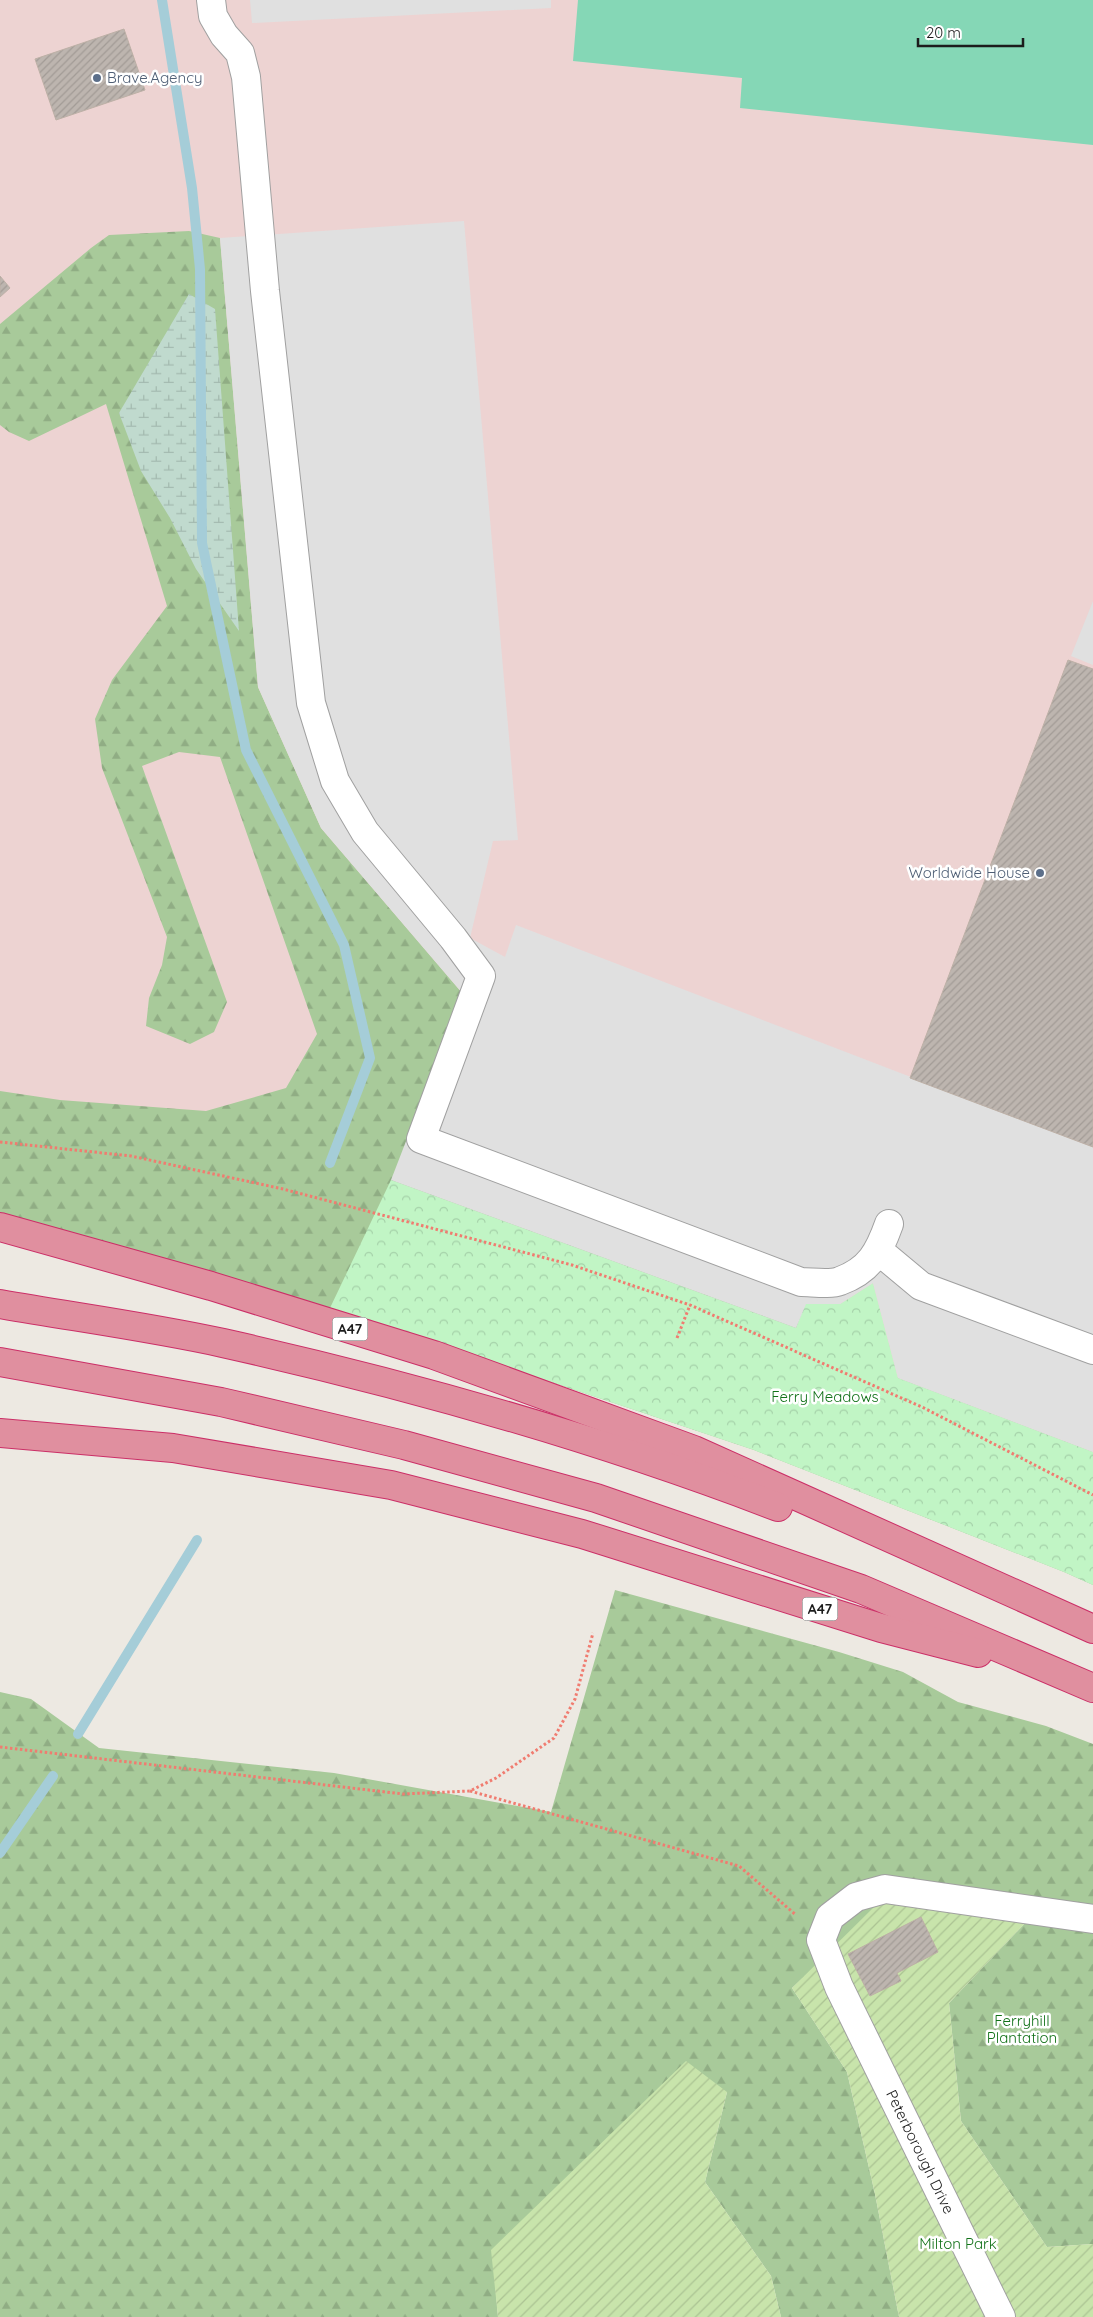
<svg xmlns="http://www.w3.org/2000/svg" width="1093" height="2317" font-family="Quicksand,sans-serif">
<defs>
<pattern id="forest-firs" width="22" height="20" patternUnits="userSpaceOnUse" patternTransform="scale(1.25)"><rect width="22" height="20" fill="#a8ca9a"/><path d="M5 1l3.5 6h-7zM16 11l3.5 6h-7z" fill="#90ad84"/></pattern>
<pattern id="wetland-marsh" width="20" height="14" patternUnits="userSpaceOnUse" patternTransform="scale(1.25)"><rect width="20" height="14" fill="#c0dace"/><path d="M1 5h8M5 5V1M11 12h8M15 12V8" fill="none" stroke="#a4bab0"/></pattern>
<pattern id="park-crowns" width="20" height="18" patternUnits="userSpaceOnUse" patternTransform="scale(1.25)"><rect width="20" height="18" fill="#c1f5c5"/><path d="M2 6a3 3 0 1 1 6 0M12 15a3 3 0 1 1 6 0" fill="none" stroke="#a5d1a9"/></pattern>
<pattern id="garden-furrows" width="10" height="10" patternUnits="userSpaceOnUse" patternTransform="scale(1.25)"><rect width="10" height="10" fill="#c8e4ab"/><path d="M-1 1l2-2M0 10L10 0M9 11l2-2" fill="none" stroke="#abc393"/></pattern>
<pattern id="building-hatch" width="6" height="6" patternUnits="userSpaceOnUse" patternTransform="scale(1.25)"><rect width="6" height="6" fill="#bdb5af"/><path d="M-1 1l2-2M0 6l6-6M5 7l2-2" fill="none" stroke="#a29b96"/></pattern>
</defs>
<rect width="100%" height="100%" fill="#ede9e2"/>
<path fill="#edd3d2" d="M0,0h1093v1452l-195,-74 -898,-260z"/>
<g fill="url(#forest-firs)">
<path d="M189,231l31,7 38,449 63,141 142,166 435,384 195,74v133l-29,-13 -310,-122 -424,-142 -330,-90v-127l60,9 146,11 80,-23 31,-54 -97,-277 -41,-5 -37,14 85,236 -13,30 -24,12 -44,-18 3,-28 13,-33 5,-28 -65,-169 -7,-49 17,-39 55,-74 -61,-202 -77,37 -20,-9 -9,-7v-101l91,-76 18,-13z"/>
<path d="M615,1590l224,62 64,20 55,30 88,24 47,18v500l-46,3 -86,-126 -12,-118 81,-85 -222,55 -16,15 55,84 28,122 24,123h-118l-10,-41 -66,-94 22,-90 -235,158 6,67h-498v-625l31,7 68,49 235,25 217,39z"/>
</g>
<path fill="url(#wetland-marsh)" d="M189,294l26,15 24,322 -43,-62 -26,-51 -29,-47 -22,-58z"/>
<path fill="url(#park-crowns)" d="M391,1180l405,148 9,-24h35l33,-21 25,95 195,74v133l-29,-13 -310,-122 -424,-142z"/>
<g fill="url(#garden-furrows)">
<path d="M905,1888l125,30 -81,85 12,118 86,126 46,-3v73h-194l-24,-123 -28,-122 -55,-84 81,-80z"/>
<path d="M686,2061l41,31 -22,90 66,94 10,41h-283l-7,-67z"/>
</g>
<path fill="#85d7b6" d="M578,0h515v145l-353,-37 2,-30 -169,-17z"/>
<g fill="#e0e0e0">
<path d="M250,0h301v8l-299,15z"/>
<path d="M464,221l54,619 -25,1 -23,97 35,19 11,-32 577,222v305l-195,-74 -25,-95 -33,21h-34l-10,24 -405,-148 72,-186 -142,-166 -63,-141 -38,-449z"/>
<path d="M1093,601v64l-22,-9z"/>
</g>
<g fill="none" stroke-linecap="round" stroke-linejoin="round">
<g stroke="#a5cdd8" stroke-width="10">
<path d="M162,0l30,188 8,81 2,274 44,207 98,195 26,113 -40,105"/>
<path d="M78,1734l119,-194"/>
<path d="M0,1853l53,-77"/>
</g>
</g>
<g fill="url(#building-hatch)" stroke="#bdb0a6">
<path d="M124,29l21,61 -89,30 -21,-61z"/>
<path d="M0,276l10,12 -10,9z"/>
<path d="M1068,660l25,9v478l-183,-69z"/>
<path d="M921,1917l17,35 -41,21 4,8 -31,15 -22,-42z"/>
</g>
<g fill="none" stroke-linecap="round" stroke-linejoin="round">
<g stroke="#a0a0a0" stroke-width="30">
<g id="minor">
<path d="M211,0l2,16 11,19 16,18 6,24 19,214 46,412 24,78 30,51 88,106 28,38 -60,163 380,143c11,0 29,3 39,-1 30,-11 39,-29 49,-57"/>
<path d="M879,1251l42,35 172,64"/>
<path d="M1001,2317l-162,-330 -18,-47 9,-23 26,-20 29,-8 208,30"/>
</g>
</g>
<g stroke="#cb2f67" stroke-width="30">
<g id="highway">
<path d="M0,1227l211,59 223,69 260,95 399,179"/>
<path d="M0,1304c74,13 150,23 223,39 188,42 375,95 555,164"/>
<path d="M0,1362l221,40 183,43 192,53 265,91 232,99"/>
<path d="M0,1433l173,15 218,37 191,49 299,94 97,25"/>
</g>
</g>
<g stroke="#f07c70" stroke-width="3" stroke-dasharray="2.5 2.5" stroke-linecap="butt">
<path d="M0,1142l131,14 152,33 289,76 118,40 232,102 171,88"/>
<path d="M677,1338l13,-33"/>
<path d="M0,1747l403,47 67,-3 26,-13 58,-40 21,-39 18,-66"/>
<path d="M470,1791l269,75 57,49"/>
</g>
<use href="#minor" stroke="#fff" stroke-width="28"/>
<use href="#highway" stroke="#e08f9f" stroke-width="28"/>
</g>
<g fill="#5c6f8a" stroke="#fff" stroke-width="2">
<circle cx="97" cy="78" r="5"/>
<circle cx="1040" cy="873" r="5"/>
</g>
<g text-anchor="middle" stroke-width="5" stroke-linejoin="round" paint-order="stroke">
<g fill="#fff" stroke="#606060" stroke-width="1">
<rect x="332.5" y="1317.5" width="35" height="23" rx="4"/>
<rect x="802.5" y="1597.5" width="35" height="23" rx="4"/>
</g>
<g font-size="14" font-weight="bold" fill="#1c1c1c">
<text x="350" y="1334">A47</text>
<text x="820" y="1614">A47</text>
</g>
<g font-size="15" fill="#4e5e75" stroke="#fff" text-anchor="start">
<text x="107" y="83">Brave.Agency</text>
<text x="1030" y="878" text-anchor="end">Worldwide House</text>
</g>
<g font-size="15" fill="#127219" stroke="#fff">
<text x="825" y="1402">Ferry Meadows</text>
<text x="1022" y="2026">Ferryhill<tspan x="1022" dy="17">Plantation</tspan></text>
<text x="958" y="2249">Milton Park</text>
</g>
<g font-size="15" fill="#1c1c1c" stroke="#fff">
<text transform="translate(920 2152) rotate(64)" y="5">Peterborough Drive</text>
</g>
</g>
<path d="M918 38v8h105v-8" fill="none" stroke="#1c1c1c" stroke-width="2.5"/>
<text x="926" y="38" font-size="15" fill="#1c1c1c" stroke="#ffffff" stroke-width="4" paint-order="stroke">20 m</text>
</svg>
